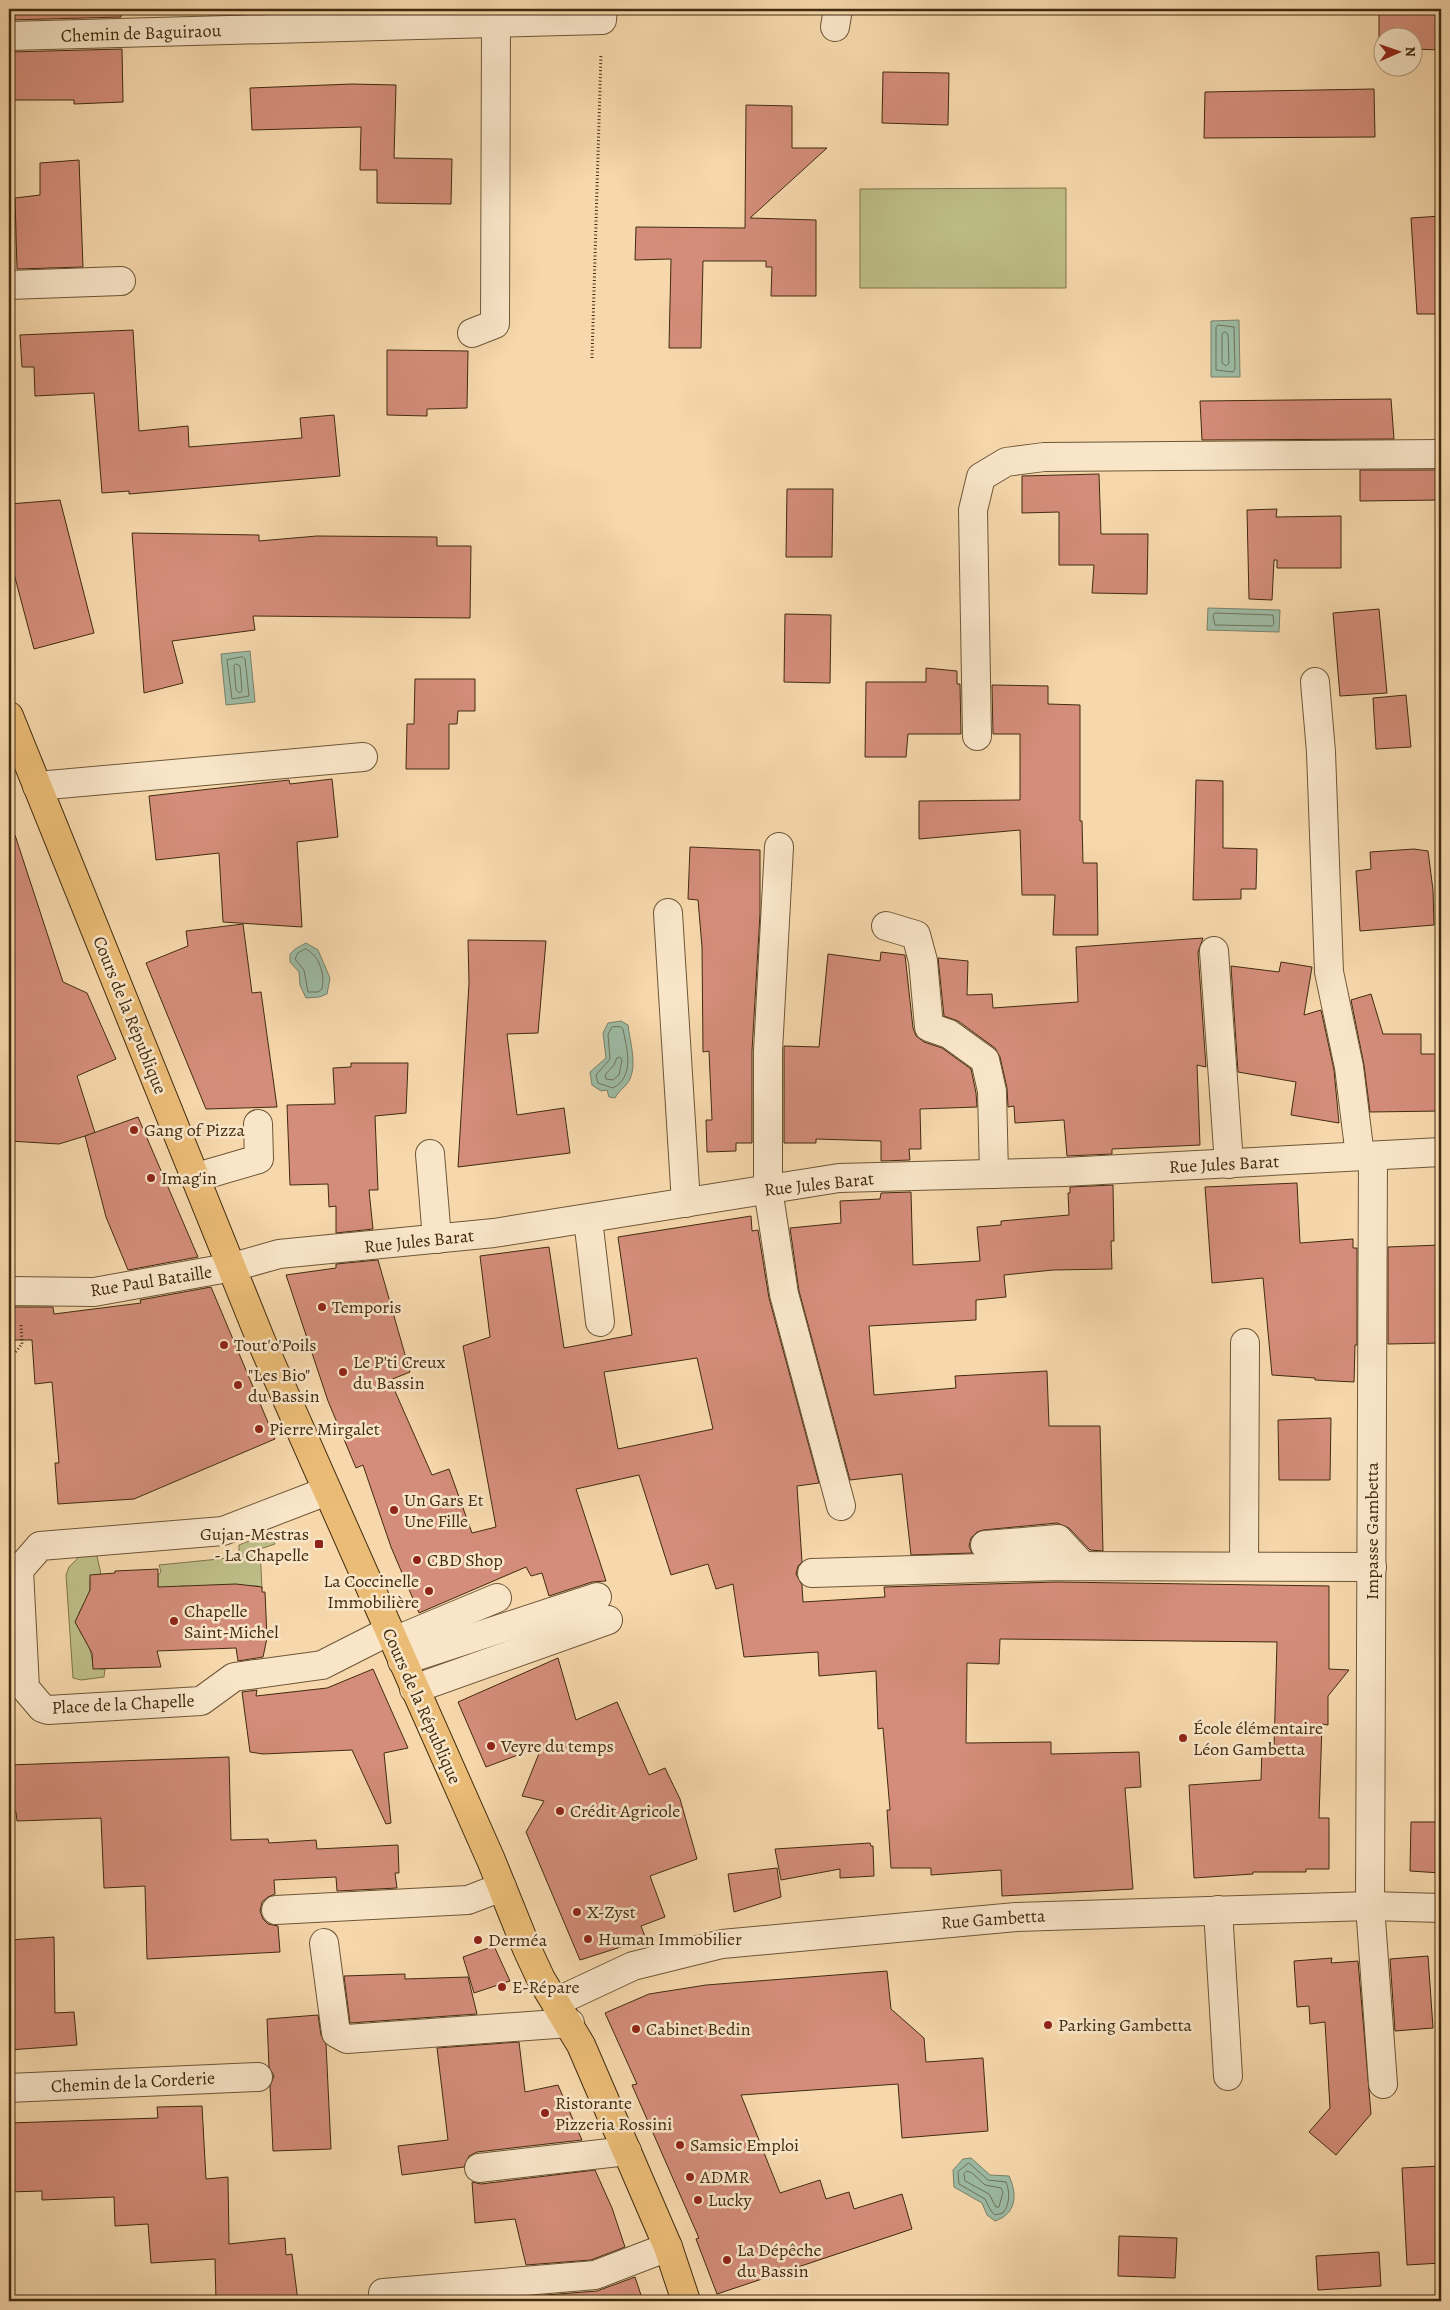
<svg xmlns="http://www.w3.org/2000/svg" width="1450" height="2310" font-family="Alegreya,serif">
<rect width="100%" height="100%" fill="#f6d8ac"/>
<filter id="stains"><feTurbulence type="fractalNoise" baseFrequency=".004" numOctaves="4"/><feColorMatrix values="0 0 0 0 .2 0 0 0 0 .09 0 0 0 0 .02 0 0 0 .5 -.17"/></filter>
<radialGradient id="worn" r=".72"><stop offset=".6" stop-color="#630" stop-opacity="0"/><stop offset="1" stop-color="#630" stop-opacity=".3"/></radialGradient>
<g fill="#bebe88" stroke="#80744c">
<path d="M1066,188v100h-206v-99z"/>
<path d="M269,1533l6,11 -15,5 2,40h-3v-3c-29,0 -45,-3 -73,6v-6h-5l-1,6 -22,1v-18l3,-3 -2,-7 80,-8v-12z"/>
<path d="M83,1553l14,3 4,18 -6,1 -5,6v11l-11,21 4,2 1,13 -4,3 2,4 4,-2 7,30 6,6h6l-1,8 -23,3 -8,-2 -7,-103 3,-8z"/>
</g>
<g fill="#9dbba5" stroke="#788169">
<path d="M1239,320l1,57h-29v-56z"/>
<path d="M1208,608l72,2 -1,22 -72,-2z"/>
<path d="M250,651l5,51 -29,3 -5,-51z"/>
<path d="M306,943l12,7 12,28 -3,16 -8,3 -13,1 -6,-13 -1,-13 -9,-10v-8l5,-5z"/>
<path d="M621,1021l7,4c2,17 9,38 2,54 -3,7 -11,11 -15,19l-6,-1 -2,-7 -6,1 -9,-6 -2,-13 16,-14 -3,-25 5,-10z"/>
<path d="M971,2158l19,17 19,1c9,19 7,38 -14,45l-8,-6 -5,-12 -28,-16 -1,-17 10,-11z"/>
</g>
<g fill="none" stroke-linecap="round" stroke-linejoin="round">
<g stroke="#6f735a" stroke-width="1">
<path d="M1218,325l16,2 1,42 -2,3 -17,-2v-42z"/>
<path d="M1225,332l3,2 1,29 -3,3 -4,-3v-29z"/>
<path d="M1215,613l58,2 1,9 -2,2 -57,-1 -2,-9z"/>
<path d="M243,657l2,2 4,37 -17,3 -5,-39z"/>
<path d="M236,664l4,2 2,24 -2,3 -4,-3 -2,-24z"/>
<path d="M306,949c14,7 19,26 16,40l-4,3h-10l-4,-22 -9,-11 3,-6z"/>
<path d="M621,1027l2,2c4,21 12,47 -10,59l-15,-5 -2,-8 14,-16 -2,-25 4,-7z"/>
<path d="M617,1058l3,-1 2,3 -3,15 -6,5 -7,-1 -1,-4 9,-10z"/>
<path d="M969,2163l19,17 18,2c4,10 4,22 -3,31l-8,2 -4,-4 -6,-12 -26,-15 -1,-12z"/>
<path d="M967,2171l5,2 13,12 16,3 2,4 -4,15h-3l-7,-13 -24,-13 -1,-7z"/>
</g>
</g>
<g fill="#d48d7a" stroke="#412b0f" fill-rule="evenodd">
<path d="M9,9h112v8l-112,3z"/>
<path d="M1379,9h62v41l-29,-1v-11h-30v11h-3z"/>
<path d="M122,49l1,53 -49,2v-4h-65v-48z"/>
<path d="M883,72l66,1 -1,52 -66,-2z"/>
<path d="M352,84l44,1 -2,73 58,1 -1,45 -74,-1v-33h-17l1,-43 -109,3 -2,-42z"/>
<path d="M1374,89l1,48 -171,1 1,-46z"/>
<path d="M746,105l46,1v42h35l-77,70 66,2v76h-45l1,-29h-6v-6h-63l-2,87h-32l2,-89 -36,1 1,-33 109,1z"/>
<path d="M79,160l4,107 -66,2 -2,-71 25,-3v-32z"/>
<path d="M1441,216v98h-24l-6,-96z"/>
<path d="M133,330l6,101 49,-5 1,21 113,-9 -2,-20 34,-3 6,61 -211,18v-3l-27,2 -8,-100 -59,3 -1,-29h-12l-2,-32z"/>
<path d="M387,350l81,1 -1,57 -40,1v7l-40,-1z"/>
<path d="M1391,399l3,40 -192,1 -2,-39z"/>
<path d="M1360,470h81v30l-81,1z"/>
<path d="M1099,474l2,60h47l-1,60 -55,-1 2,-28h-35v-53l-37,1v-37z"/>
<path d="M787,489h46l-1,68h-46z"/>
<path d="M60,500l34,133 -60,16 -25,-94v-51z"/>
<path d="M1277,509l-1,8 65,-1v52h-64v-8h-3l-2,40 -23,-1 -2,-89z"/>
<path d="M132,533l127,2v6l58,-5 120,1v9h34l-1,72 -217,-2 2,14 -83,11 11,42 -39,10z"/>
<path d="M1379,609l8,84 -47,3 -7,-83z"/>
<path d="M785,614l46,1 -1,68 -46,-1z"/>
<path d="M926,668l31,3v13h3l1,50h-53l-2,23h-41l1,-75h60z"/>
<path d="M415,679h60v32h-17l-1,13h-8v45h-43l1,-45h7z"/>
<path d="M992,685l56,1v18l32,1v116h2l1,42h14l1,72h-45l2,-40h-33l-2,-65 -101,9v-38l101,-1v-66h-27z"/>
<path d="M1406,695l5,52 -35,2 -3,-51z"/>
<path d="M332,779l6,58 -41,5 5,85 -79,-5 -4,-69 -63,7 -7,-64 140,-16 1,4z"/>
<path d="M1196,780l27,1v67l34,1 -1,40h-15v10l-48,1z"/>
<path d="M15,835l48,147 24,11 29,66 -39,17 18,57 -36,11 -50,-3v-305z"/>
<path d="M690,847l70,3v64l-8,137v92h-16v8l-29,1 -1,-32h6l-3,-69 -6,1 -1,-105 -4,-47 -10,-1z"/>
<path d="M1414,849l14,2 5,39 1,35 -74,6 -4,-60 15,-2 -1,-17z"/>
<path d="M243,924l9,69 9,-1 16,115 -71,2 -60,-146 42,-17 -2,-15z"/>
<path d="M1203,938l-5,14 8,115 -9,-2 3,80 -88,4v5l-45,2 -3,-36 -49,3 -1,-17 -6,1 -1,-19 -7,-31 -5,-9 -37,-27 -14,-5 -6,-58 30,3 -1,34 25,-1 1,14 85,-6 -2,-55z"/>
<path d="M468,940l78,1 -8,92 -31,1 10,81 47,-7 6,45 -112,14 11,-184z"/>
<path d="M881,952l24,3 8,73 3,8 8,6 18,6 29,21 5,24 1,14 -57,2 1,40h-12l1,11 -29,1v-20l-65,-2v4h-32v-97l35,1 9,-93 52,7z"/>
<path d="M1281,962l31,5 -8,48 17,-5 13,60 5,53 -48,-8 5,-33 -58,-10 -7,-106 48,6z"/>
<path d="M1371,994l12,40h38v20h20v57l-71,1 -6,-47 -13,-65z"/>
<path d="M351,1063h57l-2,50 -31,3 3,74h-9l4,39 -37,4v-27l-7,1 -1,-23 -38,1 -3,-80 48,-1 -2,-36 18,-1z"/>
<path d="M138,1117l60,140 -70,13 -22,-53 -21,-81z"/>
<path d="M1297,1183l3,60 53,-4v9h4v97h-2l-1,37 -39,-2v-2l-43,-3 -9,-97 -51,5 -7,-96z"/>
<path d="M1113,1185l1,56h-3l1,28 -59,1 -49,5 2,22 -30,3v20l-107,6 5,69 82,-7 -1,-12 92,-5 2,55h51l3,125 -13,-1 -21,-22 -12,-5 -74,7 -6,2 -6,6 -2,8 3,7 -61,2 -9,-81 -52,6 -51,-189 -9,-63 51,-5 -1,-22 40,-2 1,-6 30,-1 2,73 67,-4 -3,-34 24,-2v-4l68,-6 -1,-22h2v-6z"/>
<path d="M751,1216l1,15 6,-1 11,68 50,185 -22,3 5,76 -4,4 -2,8 6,11 1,17 82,-5 -1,-10 173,-5 272,4v83l20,1 -21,26v29l-6,-1 -3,94h10v51h-23v3h-53v2l-59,4 -5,-93 72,-5 1,-31h12l3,-107 -277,-3 -1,25 -32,-1 -1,80 85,-1v12l88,-2 2,35 -16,1 8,101 -131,7 -1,-26 -70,5v-7h-40l-4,-58h3l-7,-82 -5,1 -2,-58 -57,5 -1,-24 -74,5 -11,-73 -17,5 -8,-25 -37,11 -32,-100 -63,14 30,92 -14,1 -43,14 -7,-23 -11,3 -5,-9 -107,46 -28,-66 -28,-82 -7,3 -28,-67 -42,-126 50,-7v-4l42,-4 32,112 -20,8 42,95 17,-6 23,64 24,-6 -33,-181 27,-9 -10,-81 69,-9 15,101 68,-13 -14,-98zM697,1358l16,71 -95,20 -14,-77z"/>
<path d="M1441,1245v98l-53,1v-97z"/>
<path d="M211,1287l64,152 -141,60 -76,5 -3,-41h4l-7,-81 -17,2 -3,-44h-23v-33h44l1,7 87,-11 -1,-3z"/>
<path d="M1331,1418l-1,62h-51l-1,-60z"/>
<path d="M158,1569v18l78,-3 26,3v5h3l2,46 -4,19 -25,4 -2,-13 -79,3 4,16 -68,2 -1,-16 -17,-31 15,-32v-15l25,-2v-2z"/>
<path d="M558,1658l18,62 41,-18 32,73 16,-7 15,31 17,60 -47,17 15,41 -24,9 5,13 -66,21 -54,-128 18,-31 -22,-5 20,-50 -56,21 -28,-65z"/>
<path d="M373,1669l35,79 -24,5 7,70 -5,1 -34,-74 -89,4 -13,-2 -8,-60 15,-2 -1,6 71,-8z"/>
<path d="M229,1757l2,83 37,-1 1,4 47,-3 1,9 81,-4 1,28h-4l2,15 -60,3 -1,-14 -62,3 1,14 -7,3 -6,5 -2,9 3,8 5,5 10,2 2,26 -133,7 -2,-73 -41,2 -3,-70 -84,3 -1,-9 -7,1v-48z"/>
<path d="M1411,1822h30v51l-31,-2z"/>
<path d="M870,1843l1,3h2l1,30 -34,2v-9l-59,11 -6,-31z"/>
<path d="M777,1868l4,29 -47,15 -6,-38z"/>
<path d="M54,1937l1,76 19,-1 3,33 -68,5v-110z"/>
<path d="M494,1946l16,35 -36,12 -11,-36z"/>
<path d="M1428,1956l5,72 -38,3 -5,-72z"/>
<path d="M1332,1958l-1,5 27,-2 13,153 -35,41 -27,-23 21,-24 -5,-86 -15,2 -1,-18 -12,1 -3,-46z"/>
<path d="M887,1971l4,38 33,29 2,24 57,-4 5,73 -86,7 -4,-54 -157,11 39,98 40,-13 6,19 23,-7 5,17 48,-15 10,35 -195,65 -21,-55 3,-1 -67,-153 5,-1 -32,-71 44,-19 57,-9z"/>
<path d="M405,1974v5l63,-2 9,37 -127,9 -6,-47z"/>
<path d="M318,2015l3,20 5,9 5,105 -58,2 -3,-65 4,-10 -5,-9 -2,-48z"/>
<path d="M519,2042l6,50 33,-7 24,55 -105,12 -8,4 -5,11 -62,8 -4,-29 50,-6 -11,-92z"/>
<path d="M202,2106l4,73 22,-2 1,67 56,-6 1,17 6,-1 6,47h-82l-1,-42 -64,4 -3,-39 -33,2 -1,-29 -72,3v-9l-33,1v-69l149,-5 -1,-11z"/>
<path d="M1441,2166v97l-34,2 -5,-97z"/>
<path d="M595,2170l17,38 13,39 -34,13 -65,5 -11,-46 -40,4 -3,-41 9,2z"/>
<path d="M1119,2236l58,2 -2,40 -57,-2z"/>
<path d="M1379,2252l2,34 -63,4 -2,-34z"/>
<path d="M635,2277l8,24h-108l-2,-5 64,-5z"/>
</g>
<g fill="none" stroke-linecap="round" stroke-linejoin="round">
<g stroke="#6e5636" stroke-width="30">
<g id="minor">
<path d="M835,27l3,-18"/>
<path d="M9,36l593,-16 1,-11"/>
<path d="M9,285l112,-4"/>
<path d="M472,333l23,-9 1,-301"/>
<path d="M1315,682l6,70 8,220 20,95 11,89"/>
<path d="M977,736l-4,-226 8,-33 25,-15 38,-5 397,-3"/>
<path d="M37,786l326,-29"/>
<path d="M779,847l-11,204v138l16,105 57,212"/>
<path d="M668,913l18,290"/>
<path d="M886,926l30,9 7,26 6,66 20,7 36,26 7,31 2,83"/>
<path d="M1214,951l15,213"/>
<path d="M430,1154l7,85"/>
<path d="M1373,1156l-3,750 13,178"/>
<path d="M197,1177l62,-18 -1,-35"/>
<path d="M588,1219l12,103"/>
<path d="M9,1291l85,1 139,-25 46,-13 215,-21 345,-55 225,-6 377,-20"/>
<path d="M327,1491l-104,40 -183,15 -21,24 6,118 17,20 6,2 153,-9 33,-24 88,-12 67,-34"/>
<path d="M985,1545l73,-6 25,27"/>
<path d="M1244,1566l1,-223"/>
<path d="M812,1573l245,-7 315,1"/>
<path d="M394,1641l103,-43"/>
<path d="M402,1661l195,-64"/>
<path d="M414,1689l194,-69"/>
<path d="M276,1910l192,-10 34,-13"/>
<path d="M1218,1910l10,166"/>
<path d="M324,1943l12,90 11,6 223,-16"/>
<path d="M556,2002l77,-36 89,-22 294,-27 354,-11 71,2"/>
<path d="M9,2088l249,-11"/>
<path d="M479,2168l148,-17"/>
<path d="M383,2293l212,-18 73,-28"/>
</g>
</g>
<g stroke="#412b0f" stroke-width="30">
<path id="major" d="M9,716l253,627 229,517 36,89 14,30 40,66 87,202 18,54"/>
</g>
<g stroke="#412b0f" stroke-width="3" stroke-dasharray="1 2.5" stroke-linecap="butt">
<path d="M592,358l9,-304"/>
<path d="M9,1360l13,-16 -1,-20"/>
</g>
<use href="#minor" stroke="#f9e6c9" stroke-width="28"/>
<use href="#major" stroke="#ebbc76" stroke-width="28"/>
</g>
<g fill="#8f2418" stroke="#f9e6c9" stroke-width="2">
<circle cx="134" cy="1130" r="5"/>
<circle cx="151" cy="1178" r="5"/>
<circle cx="322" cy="1307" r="5"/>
<circle cx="224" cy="1345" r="5"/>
<circle cx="343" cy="1372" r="5"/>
<circle cx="238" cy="1385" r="5"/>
<circle cx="259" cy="1429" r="5"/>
<circle cx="394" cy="1510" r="5"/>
<rect x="314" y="1539" width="10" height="10" rx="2.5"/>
<circle cx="417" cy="1560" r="5"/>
<circle cx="429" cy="1591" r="5"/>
<circle cx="174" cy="1621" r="5"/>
<circle cx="1183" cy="1738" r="5"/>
<circle cx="491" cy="1746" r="5"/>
<circle cx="560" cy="1811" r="5"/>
<circle cx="577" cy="1912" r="5"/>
<circle cx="588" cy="1939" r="5"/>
<circle cx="478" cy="1940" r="5"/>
<circle cx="502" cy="1987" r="5"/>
<circle cx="1048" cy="2025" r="5"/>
<circle cx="636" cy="2029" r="5"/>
<circle cx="545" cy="2113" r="5"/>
<circle cx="680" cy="2145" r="5"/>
<circle cx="690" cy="2177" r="5"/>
<circle cx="698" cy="2200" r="5"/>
<circle cx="727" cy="2260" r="5"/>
</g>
<g text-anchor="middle" stroke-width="5" stroke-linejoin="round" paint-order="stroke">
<g font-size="18" fill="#412b0f" stroke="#f9e6c9">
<text transform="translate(141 33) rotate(-2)" y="6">Chemin de Baguiraou</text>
<text transform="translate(130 1015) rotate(68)" y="6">Cours de la République</text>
<text transform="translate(1224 1164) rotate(-3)" y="6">Rue Jules Barat</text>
<text transform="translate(819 1184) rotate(-6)" y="6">Rue Jules Barat</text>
<text transform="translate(419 1241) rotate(-6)" y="6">Rue Jules Barat</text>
<text transform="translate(151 1281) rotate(-9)" y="6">Rue Paul Bataille</text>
<text transform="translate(1372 1531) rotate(-90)" y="6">Impasse Gambetta</text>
<text transform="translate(123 1704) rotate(-3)" y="6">Place de la Chapelle</text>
<text transform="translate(422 1706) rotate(66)" y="6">Cours de la République</text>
<text transform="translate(993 1919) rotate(-4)" y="6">Rue Gambetta</text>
<text transform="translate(133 2082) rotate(-3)" y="6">Chemin de la Corderie</text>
</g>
<g font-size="18" fill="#412b0f" stroke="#f9e6c9" text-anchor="start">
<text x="144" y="1136">Gang of Pizza</text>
<text x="161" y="1184">Imag'in</text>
<text x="332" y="1313">Temporis</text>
<text x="234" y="1351">Tout'o'Poils</text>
<text x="353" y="1368">Le P'ti Creux<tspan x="353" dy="21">du Bassin</tspan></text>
<text x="248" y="1381">"Les Bio"<tspan x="248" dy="21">du Bassin</tspan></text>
<text x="269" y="1435">Pierre Mirgalet</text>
<text x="404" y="1506">Un Gars Et<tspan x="404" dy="21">Une Fille</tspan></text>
<text x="309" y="1540" text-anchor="end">Gujan-Mestras<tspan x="309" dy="21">- La Chapelle</tspan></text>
<text x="427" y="1566">CBD Shop</text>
<text x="419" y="1587" text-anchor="end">La Coccinelle<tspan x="419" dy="21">Immobilière</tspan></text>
<text x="184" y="1617">Chapelle<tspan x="184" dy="21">Saint-Michel</tspan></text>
<text x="1193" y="1734">École élémentaire<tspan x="1193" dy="21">Léon Gambetta</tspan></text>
<text x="501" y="1752">Veyre du temps</text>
<text x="570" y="1817">Crédit Agricole</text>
<text x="587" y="1918">X-Zyst</text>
<text x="598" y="1945">Human Immobilier</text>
<text x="488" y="1946">Derméa</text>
<text x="512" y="1993">E-Répare</text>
<text x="1058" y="2031">Parking Gambetta</text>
<text x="646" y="2035">Cabinet Bedin</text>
<text x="555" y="2109">Ristorante<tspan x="555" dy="21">Pizzeria Rossini</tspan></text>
<text x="690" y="2151">Samsic Emploi</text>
<text x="700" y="2183">ADMR</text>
<text x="708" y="2206">Lucky</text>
<text x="737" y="2256">La Dépêche<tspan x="737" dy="21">du Bassin</tspan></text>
</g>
</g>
<rect width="1450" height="2310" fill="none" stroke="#f6d8ac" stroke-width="30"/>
<rect x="10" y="10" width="1430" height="2290" fill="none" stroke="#412b0f" stroke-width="2.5"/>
<rect x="15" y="15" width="1420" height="2280" fill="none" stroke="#412b0f"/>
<g transform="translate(1398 52) rotate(88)"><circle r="24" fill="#f9e6c9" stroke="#af9b7f"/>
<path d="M0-4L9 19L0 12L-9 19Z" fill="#8f2418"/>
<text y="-8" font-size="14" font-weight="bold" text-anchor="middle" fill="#412b0f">N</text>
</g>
<rect width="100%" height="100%" filter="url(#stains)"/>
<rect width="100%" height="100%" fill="url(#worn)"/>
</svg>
